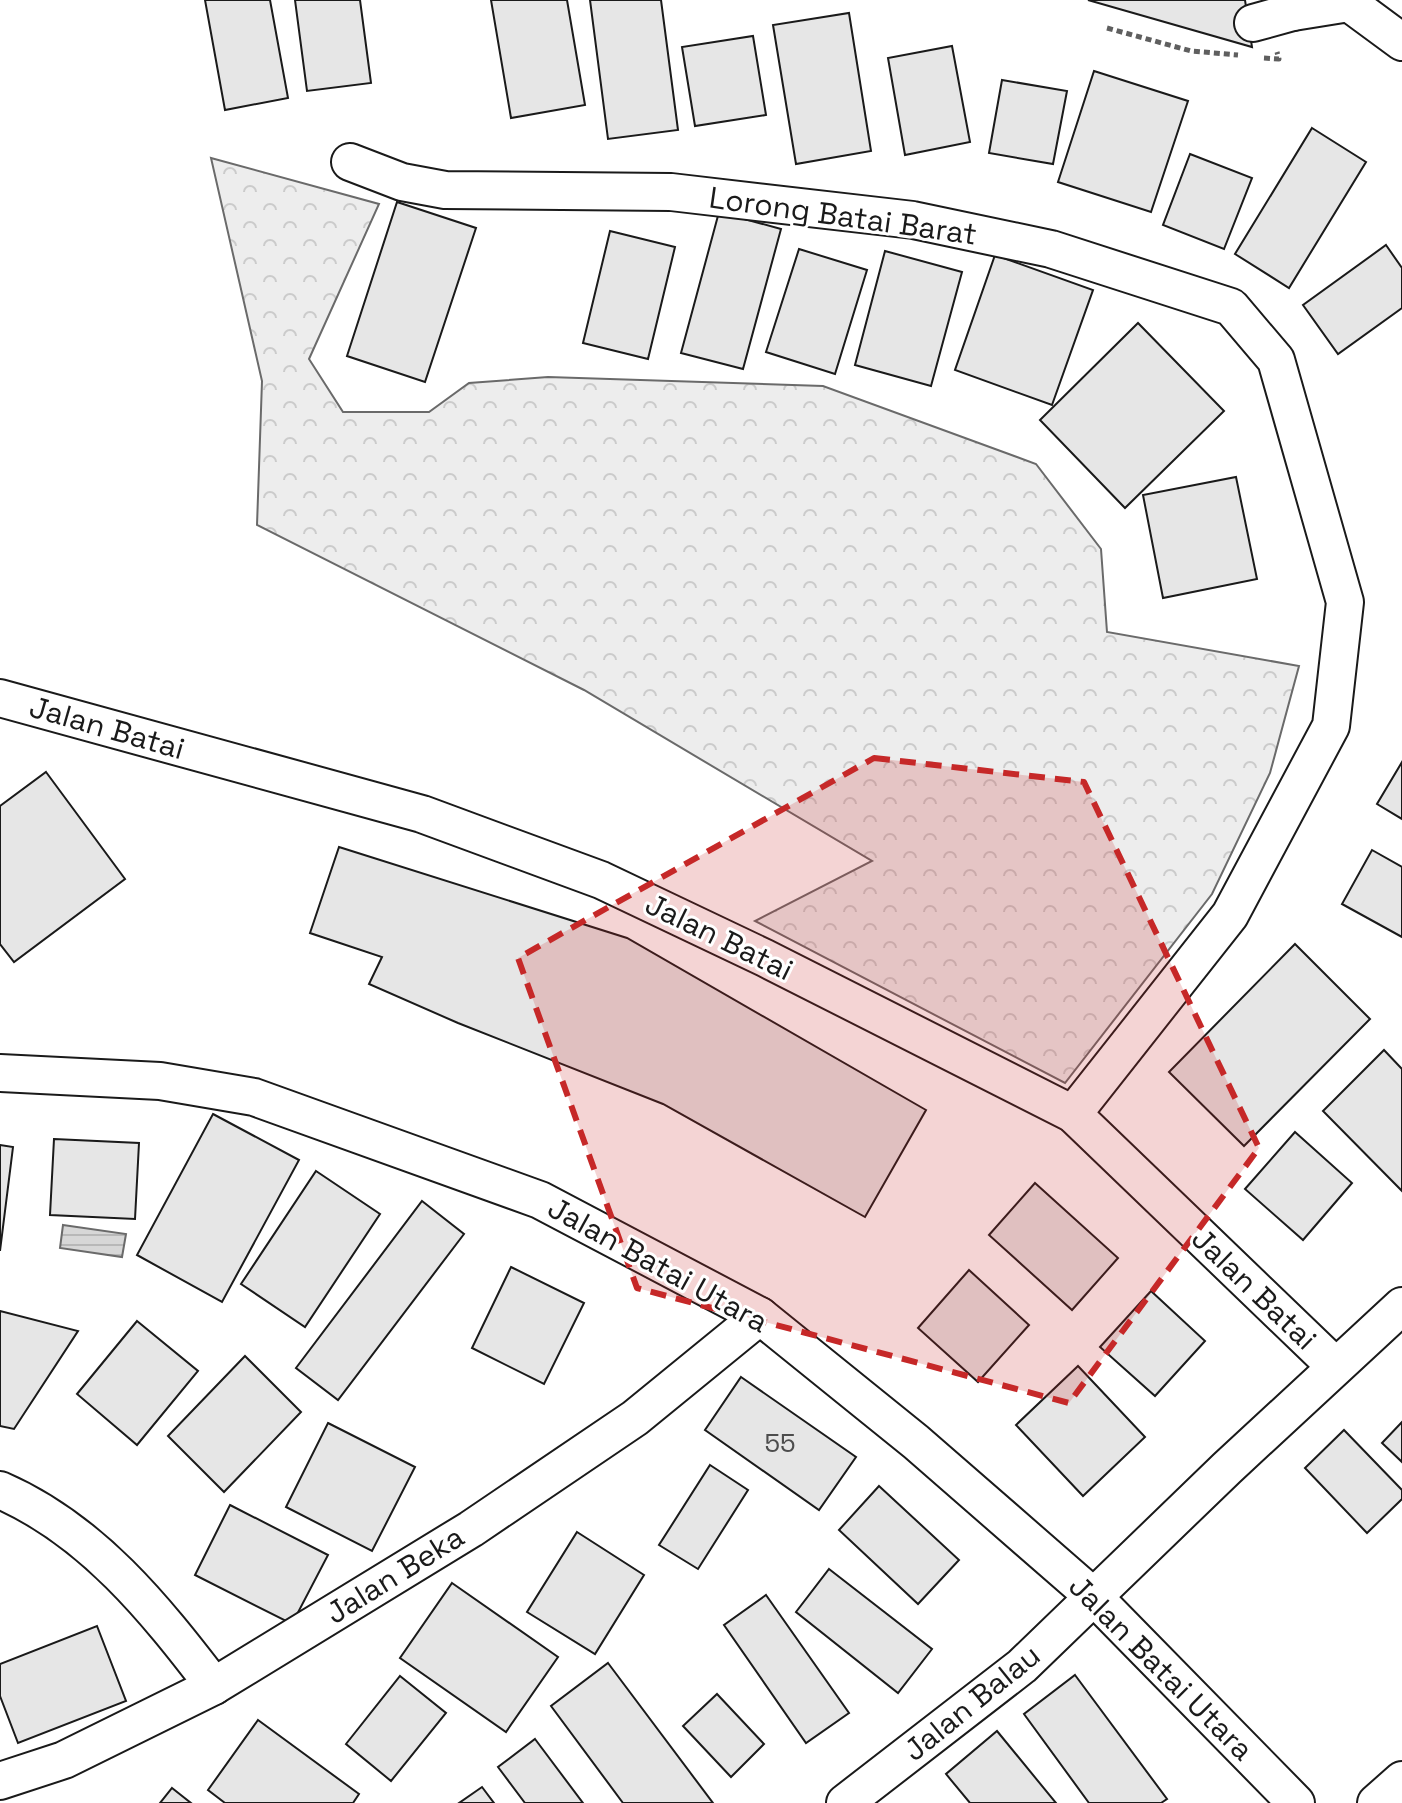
<svg xmlns="http://www.w3.org/2000/svg" width="1402" height="1803" font-family="'Space Grotesk',sans-serif">
<defs>
<pattern id="forest-crowns" width="20" height="18" patternUnits="userSpaceOnUse" patternTransform="scale(2)"><rect width="20" height="18" fill="#ededed"/><path d="M2 6a3 3 0 1 1 6 0M12 15a3 3 0 1 1 6 0" fill="none" stroke="#cbcbcb"/></pattern>
<pattern id="water-rules" width="6" height="5" patternUnits="userSpaceOnUse" patternTransform="scale(2)"><rect width="6" height="5" fill="#d7d7d7"/><path d="M0 2.5h6" fill="none" stroke="#b8b8b8"/></pattern>
</defs>
<rect width="100%" height="100%" fill="#fff"/>
<path fill="url(#forest-crowns)" stroke="#6a6a6a" stroke-width="2" d="M211,158l168,46 -70,155 34,53h86l40,-29 79,-6 275,9 213,78 65,85 6,83 192,34 -29,107 -58,121 -147,189 -310,-162 117,-60 -288,-171 -327,-165 5,-144z"/>
<path fill="url(#water-rules)" stroke="#6a6a6a" stroke-width="2" d="M63,1225l63,9 -4,23 -62,-9z"/>
<g fill="#e6e6e6" stroke="#1a1a1a" stroke-width="2">
<path d="M205,0h65l18,98 -63,12z"/>
<path d="M295,0h65l11,83 -64,8z"/>
<path d="M491,0h76l18,105 -74,13z"/>
<path d="M590,0h71l17,130 -70,9z"/>
<path d="M1088,0h157l7,47z"/>
<path d="M849,13l22,138 -75,13 -23,-139z"/>
<path d="M753,36l13,79 -71,11 -13,-79z"/>
<path d="M952,46l18,96 -65,13 -17,-97z"/>
<path d="M1094,71l94,30 -37,111 -93,-30z"/>
<path d="M1002,80l65,11 -14,73 -64,-11z"/>
<path d="M1312,128l54,34 -77,126 -54,-34z"/>
<path d="M1190,154l62,24 -28,71 -61,-24z"/>
<path d="M397,202l79,26 -51,154 -78,-26z"/>
<path d="M719,212l62,17 -38,140 -62,-16z"/>
<path d="M610,231l65,16 -27,112 -65,-16z"/>
<path d="M1386,245l16,23v40l-64,46 -35,-49z"/>
<path d="M799,249l68,21 -32,104 -69,-22z"/>
<path d="M885,251l77,21 -31,114 -76,-21z"/>
<path d="M995,255l98,35 -41,115 -97,-35z"/>
<path d="M1138,323l86,88 -99,97 -85,-88z"/>
<path d="M1236,477l21,102 -94,19 -20,-103z"/>
<path d="M1402,762v57l-25,-15z"/>
<path d="M46,772l79,107 -111,83 -14,-18v-138z"/>
<path d="M339,847l288,91 299,172 -61,107 -202,-113 -205,-81 -89,-39 13,-27 -72,-24z"/>
<path d="M1372,850l30,17v70l-60,-33z"/>
<path d="M1295,944l75,75 -126,127 -75,-74z"/>
<path d="M1384,1050l18,19v122l-79,-80z"/>
<path d="M213,1114l86,46 -77,142 -85,-47z"/>
<path d="M1295,1132l57,51 -49,57 -58,-51z"/>
<path d="M54,1139l85,4 -4,76 -85,-4z"/>
<path d="M0,1145l13,2 -13,104z"/>
<path d="M316,1171l64,43 -75,113 -64,-43z"/>
<path d="M1035,1183l83,75 -46,52 -83,-75z"/>
<path d="M422,1201l42,33 -126,166 -42,-32z"/>
<path d="M511,1267l73,36 -40,81 -72,-36z"/>
<path d="M969,1270l60,55 -51,57 -60,-54z"/>
<path d="M1151,1291l54,50 -50,55 -55,-49z"/>
<path d="M0,1311l78,20 -64,98 -14,-3z"/>
<path d="M137,1321l61,50 -61,74 -60,-51z"/>
<path d="M245,1356l56,56 -77,80 -56,-56z"/>
<path d="M1078,1366l67,71 -62,59 -67,-71z"/>
<path d="M741,1377l115,80 -37,53 -114,-80z"/>
<path d="M1402,1422v40l-20,-19z"/>
<path d="M328,1423l87,44 -43,84 -86,-44z"/>
<path d="M1344,1430l58,60v9l-35,34 -62,-65z"/>
<path d="M710,1465l38,25 -50,79 -39,-24z"/>
<path d="M879,1486l80,74 -41,44 -79,-74z"/>
<path d="M230,1505l98,50 -36,69 -97,-49z"/>
<path d="M577,1532l67,43 -49,79 -68,-42z"/>
<path d="M829,1569l103,80 -34,44 -102,-81z"/>
<path d="M452,1583l106,74 -52,75 -106,-74z"/>
<path d="M766,1595l83,118 -43,30 -82,-118z"/>
<path d="M97,1626l29,75 -108,42 -18,-47v-32z"/>
<path d="M608,1663l105,140h-90l-72,-97z"/>
<path d="M1075,1675l92,124 -6,4h-72l-65,-89z"/>
<path d="M400,1676l46,37 -55,68 -45,-37z"/>
<path d="M717,1694l47,50 -33,33 -48,-51z"/>
<path d="M258,1720l101,74 -6,9h-128l-17,-13z"/>
<path d="M997,1731l59,72h-86l-24,-29z"/>
<path d="M535,1739l48,64h-58l-27,-36z"/>
<path d="M482,1787l12,16h-35z"/>
<path d="M172,1788l19,15h-31z"/>
</g>
<g fill="none" stroke-linecap="round" stroke-linejoin="round">
<g stroke="#1a1a1a" stroke-width="40">
<g id="minor">
<path d="M1293,12l56,-9 53,39"/>
<path d="M1253,23l40,-11 -2,-12"/>
<path d="M350,162l52,20 43,8 226,2 242,28 138,29 180,58 45,53 69,242 -14,124 -101,189 -157,199"/>
<path d="M0,698l422,116 179,66 164,78 308,156 262,252"/>
<path d="M0,1073l160,8 94,16 286,103 220,116 156,126 179,156 201,205"/>
<path d="M0,1490c92,40 155,119 214,196"/>
<path d="M0,1781l64,-21 150,-74 257,-157 164,-111 125,-102"/>
<path d="M845,1803l177,-137 205,-198 175,-162"/>
<path d="M1376,1803l26,-23"/>
</g>
</g>
<g stroke="#5f5f5f" stroke-width="5" stroke-dasharray="6 4" stroke-linecap="butt">
<path d="M1107,28l84,23 47,4"/>
<path d="M1264,58l15,1 -2,-7"/>
</g>
<use href="#minor" stroke="#fff" stroke-width="36"/>
</g>
<path fill="#c62828" fill-opacity="0.2" stroke="#c62828" stroke-width="6" stroke-dasharray="16 10" stroke-linejoin="round" d="M874,758l210,24 175,366 -190,255 -432,-115 -119,-330z"/>
<g text-anchor="middle" stroke-width="6" stroke-linejoin="round" paint-order="stroke">
<g font-size="26" fill="#4d4d4d">
<text x="780" y="1452">55</text>
</g>
<g font-size="30" fill="#1a1a1a" stroke="#fff">
<text transform="translate(843 216) rotate(8)" y="10">Lorong Batai Barat</text>
<text transform="translate(107 728) rotate(16)" y="10">Jalan Batai</text>
<text transform="translate(719 937) rotate(26)" y="10">Jalan Batai</text>
<text transform="translate(658 1265) rotate(29)" y="10">Jalan Batai Utara</text>
<text transform="translate(1254 1289) rotate(44)" y="10">Jalan Batai</text>
<text transform="translate(395 1575) rotate(-32)" y="10">Jalan Beka</text>
<text transform="translate(1161 1668) rotate(45)" y="10">Jalan Batai Utara</text>
<text transform="translate(972 1703) rotate(-39)" y="10">Jalan Balau</text>
</g>
</g>
</svg>
